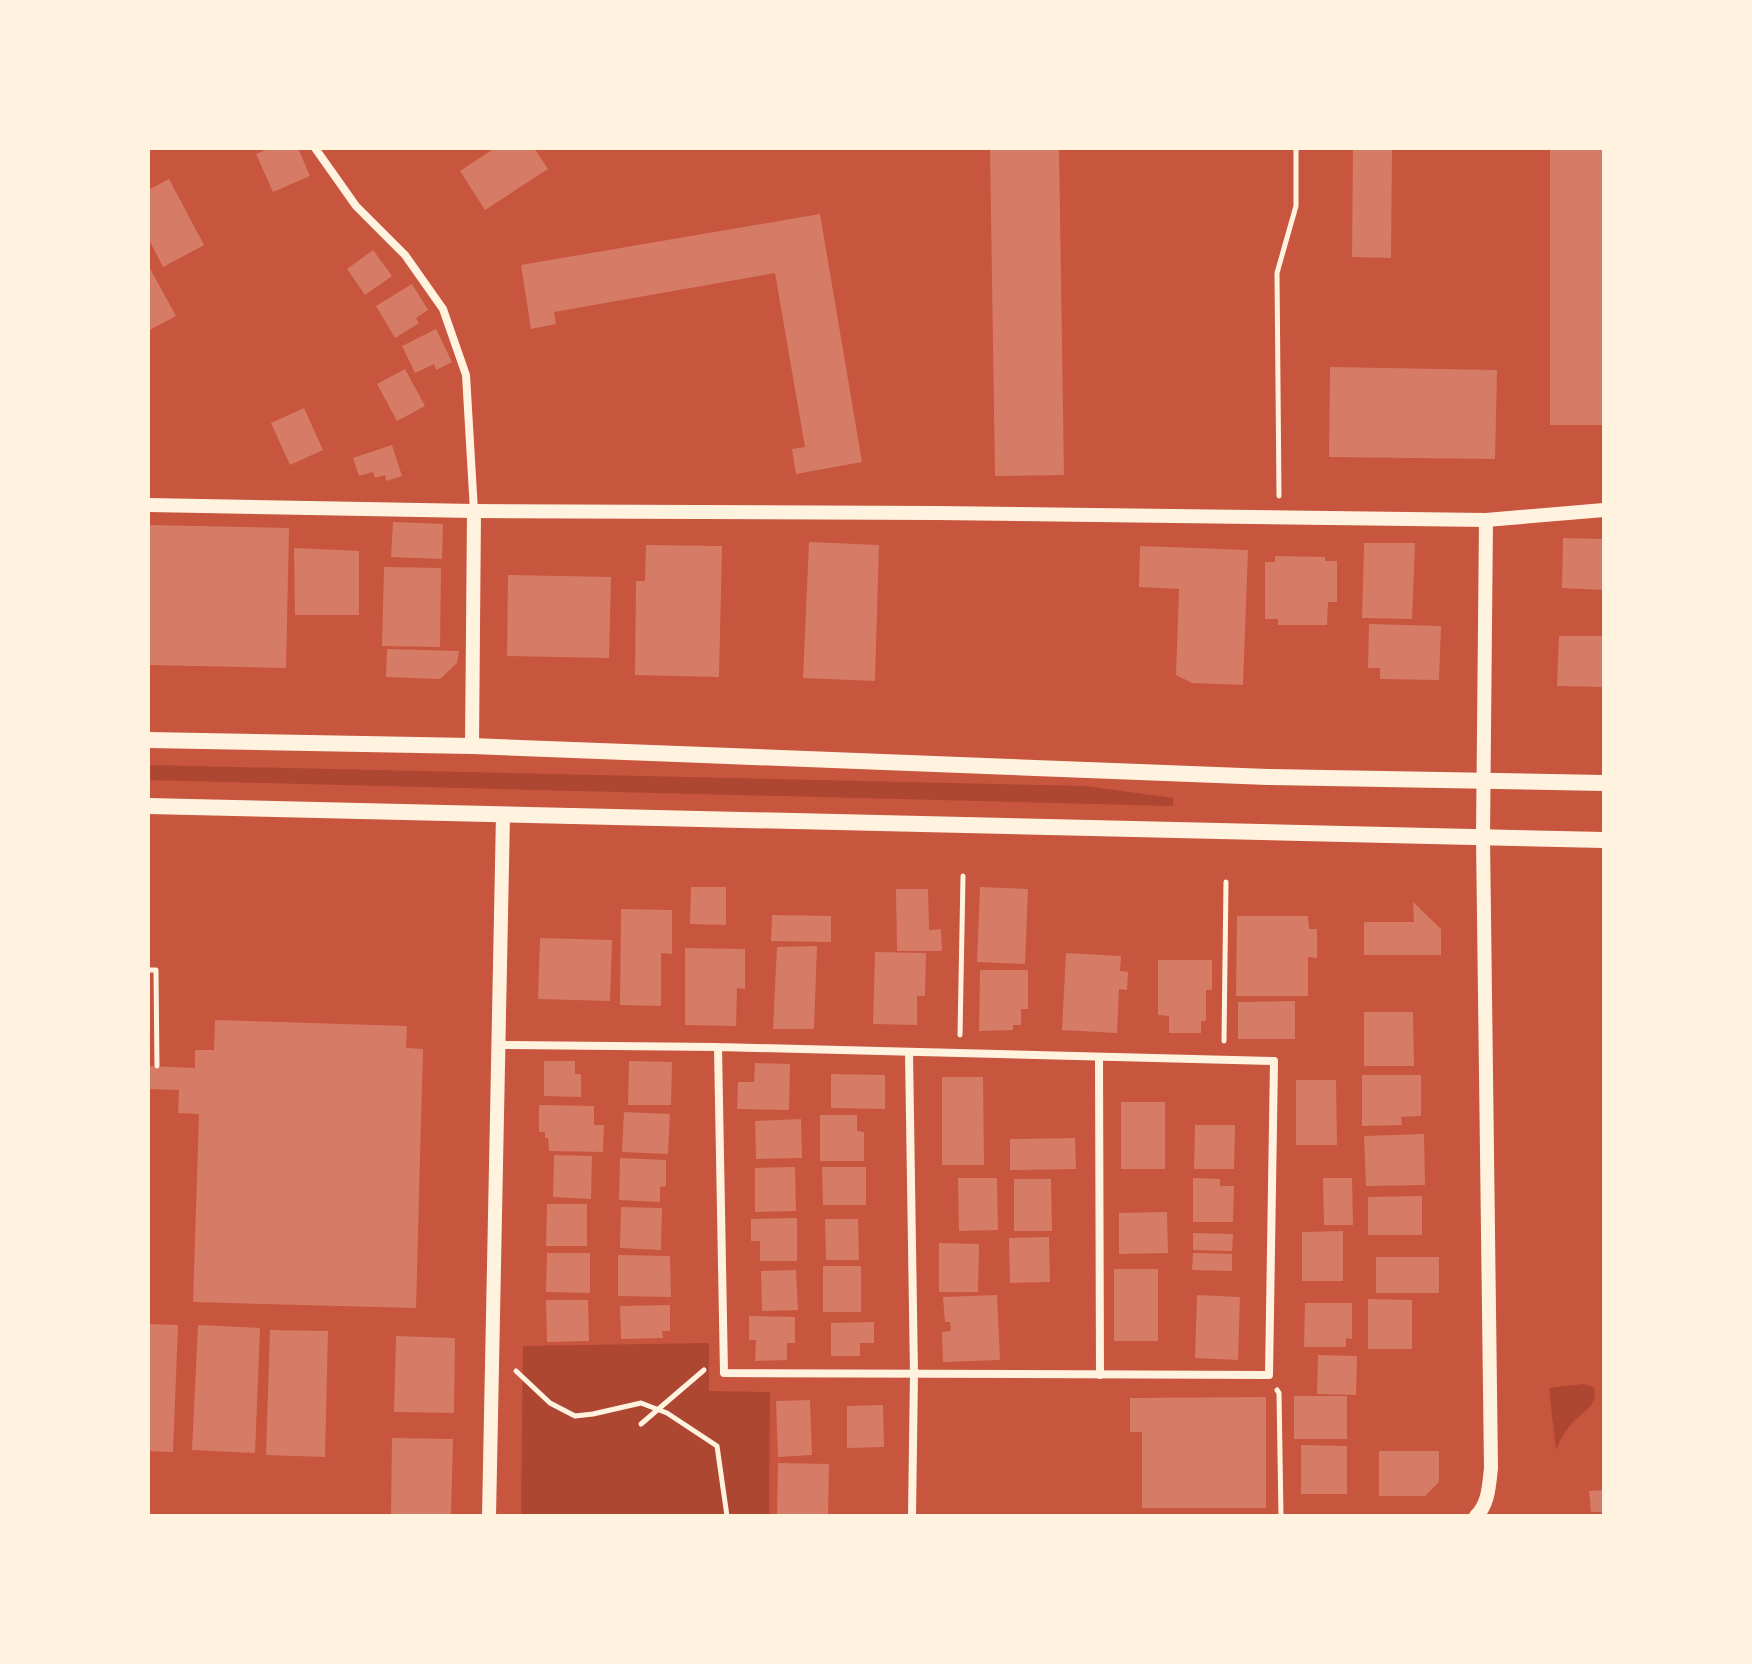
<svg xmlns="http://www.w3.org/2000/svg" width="1752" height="1664" font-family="Karla,sans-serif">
<rect width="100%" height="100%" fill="#c8553d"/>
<g fill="#ae4732">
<path d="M148,765l938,21 87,12v8l-1025,-26z"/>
<path d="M709,1343v48l61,1 -1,124h-248l2,-170z"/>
<path d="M1584,1384l10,3c5,21 -14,25 -25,40 -6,7 -9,15 -13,23l-7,-62z"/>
</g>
<g fill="#d67c66">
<path d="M270,148h28l12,28 -37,16 -17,-38z"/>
<path d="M495,148h39l14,21 -63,41 -25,-39z"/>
<path d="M990,148h69l5,327 -69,1z"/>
<path d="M1353,148h39l-1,110 -39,-1z"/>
<rect x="1550" y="148" width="54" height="277"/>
<path d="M169,179l35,66 -41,22 -15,-29v-48z"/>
<path d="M820,214l42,248 -66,12 -4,-25 13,-2 -30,-174 -221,39 2,12 -25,5 -10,-64z"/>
<path d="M373,250l19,26 -27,19 -18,-26z"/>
<path d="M148,265l28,51 -28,15z"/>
<path d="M412,284l16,26 -12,8 3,5 -24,15 -19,-32z"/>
<path d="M436,329l16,33 -16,8 -2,-6 -19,9 -13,-27z"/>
<path d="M1330,367l167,3 -2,89 -166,-2z"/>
<path d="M405,369l20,37 -28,15 -20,-37z"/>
<path d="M304,408l19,42 -33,15 -19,-42z"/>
<path d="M392,445l10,31 -16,5 -1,-6 -10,3 -2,-6 -14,4 -6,-18z"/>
<path d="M393,522l50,2 -1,35 -51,-2z"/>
<path d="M148,525l141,3 -3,140 -138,-3z"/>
<path d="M1563,538l41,1v51l-42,-2z"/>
<path d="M809,542l70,3 -4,136 -72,-3z"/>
<path d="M1364,543h51l-3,76 -50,-1z"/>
<path d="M646,545l76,1 -3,131 -84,-2 1,-94h9z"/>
<path d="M1140,546l108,4 -5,135 -51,-2 -16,-8 3,-86 -40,-2z"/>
<path d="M294,548l65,3v64h-64z"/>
<path d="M1275,556l50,1v4h12v41h-9l-1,23h-49v-6h-13v-57h10z"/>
<path d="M384,567l57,1 -1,79 -58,-1z"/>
<path d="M508,575l103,2 -2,81 -102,-2z"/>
<path d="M1369,624l72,2 -2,54 -59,-1v-11h-12z"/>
<path d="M1559,636h45v51l-47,-1z"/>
<path d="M387,649l72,2 -2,12 -17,16 -54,-2z"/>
<path d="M691,887h35v38l-36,-1z"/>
<path d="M980,887l48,2 -3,75 -48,-2z"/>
<path d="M896,889h32l1,41 12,-1 1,22h-45z"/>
<path d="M1413,902l28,27v26h-77v-33h50z"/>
<path d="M621,909l51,1v44l-11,-1v53l-41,-1z"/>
<path d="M772,915l59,1v26l-60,-1z"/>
<path d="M1237,916h71l1,13h8v29l-9,-1v39h-72z"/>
<path d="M540,938l72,2 -2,61 -72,-2z"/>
<path d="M817,946l-3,83h-41l4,-82z"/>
<path d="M685,948l60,1v40l-8,-1 -1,38 -51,-1z"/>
<path d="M875,952l51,1 -1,43h-8v29l-44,-1z"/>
<path d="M1066,953l55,3 -1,15 8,1 -1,18 -8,-1 -2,44 -55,-3z"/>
<path d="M1158,960h54v30h-6v31h-5v12h-32v-17l-11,-1z"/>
<path d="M980,970h48v39h-7v16h-8v5l-34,1z"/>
<path d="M1295,1001v38h-57v-37z"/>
<path d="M1364,1012h49l1,54h-50z"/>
<path d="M215,1020l192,6 -1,22 17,1 -7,259 -223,-6 6,-188 -21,-1 1,-23 -31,-1v-23l47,2v-18h19z"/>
<path d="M544,1061h31v13h6v23l-37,-1z"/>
<path d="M629,1061l43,1 -1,43h-43z"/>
<path d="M755,1063l35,1 -1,46 -52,-1 1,-27h16z"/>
<path d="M831,1074l54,1v34l-54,-1z"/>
<path d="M1362,1075h59v41l-20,1 1,8 -40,1z"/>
<path d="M942,1077h41l1,88h-42z"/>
<path d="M1296,1080h40l1,65h-41z"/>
<rect x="1121" y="1102" width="44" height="67"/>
<path d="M539,1105l55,1v19h10l-1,27 -54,-1 -1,-13h-3v-6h-6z"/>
<path d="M624,1112l46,2 -2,40 -46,-2z"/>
<path d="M820,1115h37v16l7,1v29h-44z"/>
<path d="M801,1119l1,39 -46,1 -1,-38z"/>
<path d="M1195,1125h40l-1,44h-40z"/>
<path d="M1424,1134l1,51 -59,1 -2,-50z"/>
<path d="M1075,1138l1,31 -66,1v-31z"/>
<path d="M554,1155l38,1 -1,43 -38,-2z"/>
<path d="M620,1158l46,2v26l-6,1v15l-41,-2z"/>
<path d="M795,1167l1,44 -41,1v-44z"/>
<path d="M822,1167h44v38h-43z"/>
<path d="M958,1178h39l1,52 -39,1z"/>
<path d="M1193,1178l27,1v7h14l-1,36h-40z"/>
<path d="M1323,1178h29l1,47h-29z"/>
<path d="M1014,1179h37l1,52h-38z"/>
<path d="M1422,1196v39h-54v-38z"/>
<path d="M547,1204h40v42h-41z"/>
<path d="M621,1207l41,1 -1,42 -41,-2z"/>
<path d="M1167,1212l1,41 -49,1v-41z"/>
<path d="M797,1218v43h-37v-20h-9v-22z"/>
<path d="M825,1219h33l1,41h-33z"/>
<path d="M1343,1231v50h-41v-49z"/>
<path d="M1193,1233l40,1 -1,17 -39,-1z"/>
<path d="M1049,1237l1,45 -40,1 -1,-45z"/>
<path d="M939,1243l40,1 -1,48h-39z"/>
<path d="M547,1253h43v40l-44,-1z"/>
<path d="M1193,1253l39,1v17l-40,-1z"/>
<path d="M618,1255l52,1 1,41 -53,-1z"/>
<rect x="1376" y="1257" width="63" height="36"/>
<rect x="823" y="1266" width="38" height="46"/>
<rect x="1114" y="1269" width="44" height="72"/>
<path d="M796,1270l2,40 -36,1 -1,-40z"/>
<path d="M997,1295l3,65 -57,2 -1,-30 9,-1 -1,-9h-5l-2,-25z"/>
<path d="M1197,1295l43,2 -2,63 -43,-2z"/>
<path d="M1368,1299l44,1v49h-44z"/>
<path d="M546,1300h42l1,41 -42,1z"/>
<path d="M1305,1303h47v36l-6,-1v9h-42z"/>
<path d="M670,1305v26h-8l1,7 -42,1 -1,-33z"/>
<path d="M749,1316l46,1v26h-8v17l-32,1 1,-21h-7z"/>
<path d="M874,1322v21h-14v13h-29v-33z"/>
<path d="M148,1324l30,1 -5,127 -25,-1z"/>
<path d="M198,1325l62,3 -5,125 -63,-3z"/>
<path d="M270,1330l58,1 -3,126 -59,-2z"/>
<path d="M396,1336l59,2 -1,75 -60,-1z"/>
<path d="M1318,1355l39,1 -1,39 -39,-1z"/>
<rect x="1294" y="1396" width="53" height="43"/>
<path d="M1266,1397v111h-124v-76h-12v-34z"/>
<path d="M810,1400l2,55 -34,2 -2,-56z"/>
<path d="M883,1405l1,42 -37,1v-42z"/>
<path d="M392,1438l61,1 -2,77h-60z"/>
<path d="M1301,1445l46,1v48h-46z"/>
<path d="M1379,1451h60v31l-14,14h-46z"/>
<path d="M778,1463l51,1 -1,52h-51z"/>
<path d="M1604,1490v22h-13l-2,-21z"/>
</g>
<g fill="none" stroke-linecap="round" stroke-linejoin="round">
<g stroke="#fff3e0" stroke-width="5">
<path d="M1279,496l-2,-223 19,-67v-58"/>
<path d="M148,970h8l1,96"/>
<path d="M960,1035l3,-159"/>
<path d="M1224,1041l2,-159"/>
<path d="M516,1371l34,32 25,13 18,-2 48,-11 26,10 50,33 10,70"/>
<path d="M1277,1390l2,3 2,123"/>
<path d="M641,1424l63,-54"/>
</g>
<g stroke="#fff3e0" stroke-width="8">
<path d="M315,148l41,58 49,49 38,54 23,66 8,136"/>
<path d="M498,1045l220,2 556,14 -5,314 -545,-2 -6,-326"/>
<path d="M909,1053l5,321 -2,142"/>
<path d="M1099,1057l1,318"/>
</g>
<g stroke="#fff3e0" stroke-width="14">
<path d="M148,505l326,6 463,2 549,7 118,-10"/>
<path d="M472,746l2,-235"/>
<path d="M489,1516l14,-701"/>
<path d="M1476,1516c13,-12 13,-32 15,-48l-8,-631 3,-317"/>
</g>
<g stroke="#fff3e0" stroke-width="16">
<path d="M148,740l324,6 796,31 336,6"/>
<path d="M148,806l1456,34"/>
</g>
</g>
<rect width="1752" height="1664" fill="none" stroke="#fff3e0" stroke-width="300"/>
</svg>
